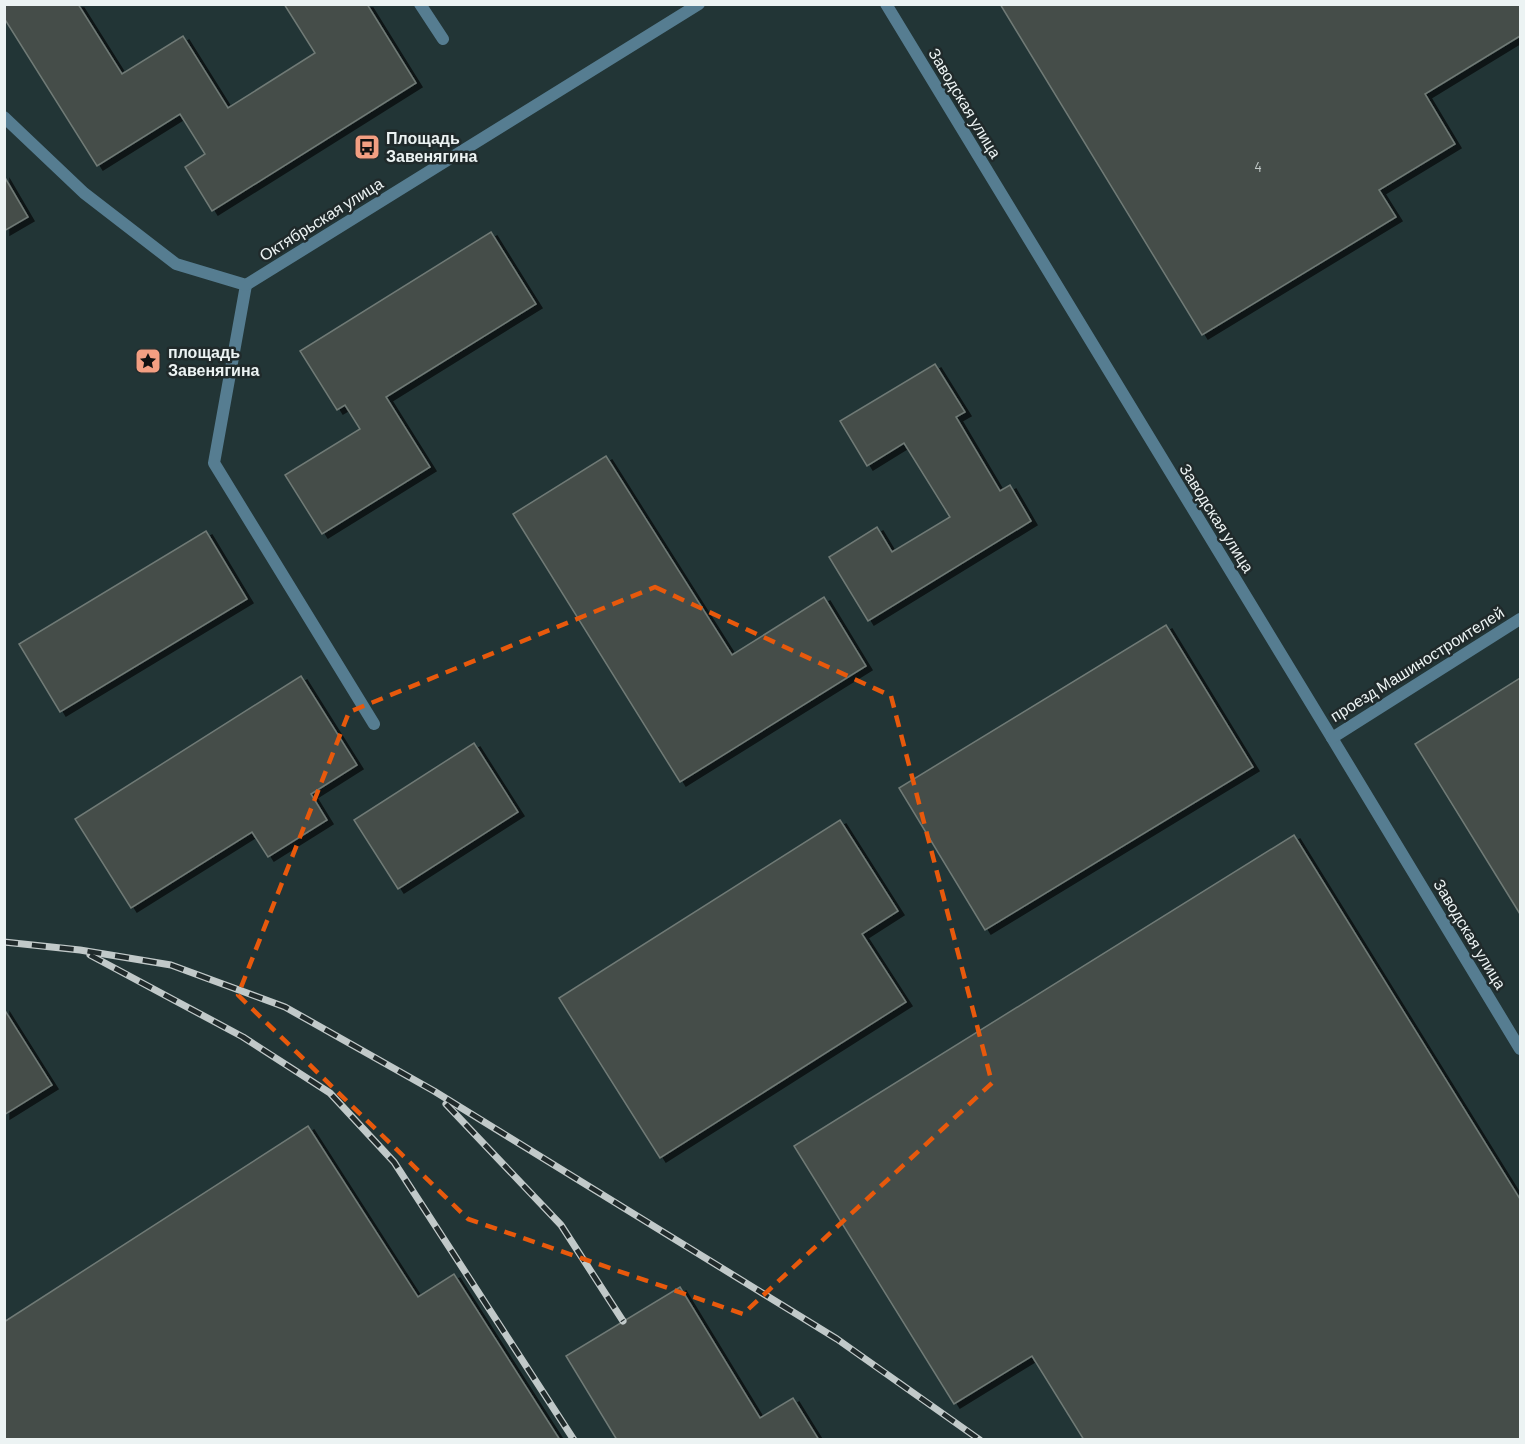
<svg xmlns="http://www.w3.org/2000/svg" width="1525" height="1444" font-family="Barlow,sans-serif">
<defs>
<filter id="shadow"><feDropShadow dx="6" dy="4" stdDeviation="0" flood-color="#0009"/></filter>
</defs>
<rect width="100%" height="100%" fill="#202a2b"/>
<path fill="#223536" d="M5,5h1515v1434l-1515,1z"/>
<g fill="#444e49" stroke="#707a76" stroke-width="1.5" filter="url(#shadow)">
<path d="M4,4h74l44,70 61,-38 45,72 87,-55 -31,-49h83l49,79 -204,128 -27,-44 20,-13 -25,-40 -83,52 -93,-148z"/>
<path d="M1000,4h520v32l-95,58 30,50 -76,46 17,27 -194,118z"/>
<path d="M4,176l24,41 -24,14z"/>
<path d="M491,232l45,72 -150,93 44,70 -108,67 -37,-59 75,-46 -15,-24 -8,5 -37,-59z"/>
<path d="M935,364l30,48 -9,5 44,74 10,-6 21,36 -163,100 -39,-64 48,-30 15,25 58,-35 -46,-74 -37,23 -27,-45z"/>
<path d="M606,456l126,199 92,-58 42,69 -186,116 -167,-268z"/>
<path d="M206,531l41,68 -187,113 -41,-68z"/>
<path d="M1166,625l87,142 -268,163 -86,-142z"/>
<path d="M301,676l56,89 -46,29 16,26 -59,37 -16,-25 -121,76 -56,-89z"/>
<path d="M1520,678v236l-105,-170z"/>
<path d="M474,743l44,69 -120,77 -44,-69z"/>
<path d="M840,820l58,91 -36,23 44,68 -246,156 -101,-160z"/>
<path d="M1294,835l226,364v241h-436l-52,-84 -78,48 -160,-258z"/>
<path d="M4,1009l48,76 -48,30z"/>
<path d="M308,1126l110,171 36,-23 106,166h-556v-118z"/>
<path d="M680,1287l80,131 33,-20 26,42h-202l-51,-84z"/>
</g>
<g fill="none" stroke-linecap="round" stroke-linejoin="round">
<g stroke="#567d91" stroke-width="12">
<path d="M420,4l23,35"/>
<path d="M246,285l-32,178 160,261"/>
</g>
<g stroke="#567d91" stroke-width="12">
<path d="M4,117l80,76 92,71 70,21 453,-281"/>
<path d="M1332,738l188,311"/>
</g>
<path stroke="#567d91" stroke-width="12" d="M886,4l446,734 188,-119"/>
<g stroke="#c1c9c9" stroke-width="7">
<g id="rail">
<path d="M4,942l76,8 91,15 114,42 149,84 403,248 143,101"/>
<path d="M90,955l153,82 87,56 64,69 180,278"/>
<path d="M446,1104l115,121 62,96"/>
</g>
</g>
<use href="#rail" stroke="#202a2b" stroke-width="4.5" stroke-dasharray="14" stroke-linecap="butt"/>
</g>
<path fill="none" stroke="#e8590c" stroke-width="4.5" stroke-dasharray="12 8" stroke-linejoin="round" d="M655,587l236,109 101,387 -249,231 -275,-95 -230,-224 111,-283z"/>
<defs>
<g id="bus-square" transform="scale(1.35)"><rect x="-9" y="-9" width="18" height="18" rx="4" fill="#f39f82" stroke="#202a2b"/><path d="M-5-6H5V4H4V6H2V4H-2V6H-4V4H-5ZM-3.5-4V0h7V-4ZM-3.5 1.2v1.5H-2V1.2ZM2 1.2v1.5H3.5V1.2Z" fill="#111"/></g>
<g id="sight-square" transform="scale(1.35)"><rect x="-9" y="-9" width="18" height="18" rx="4" fill="#f39f82" stroke="#202a2b"/><path d="M0-6L1.8-2.2L6-1.7L2.9 1.2L3.7 5.4L0 3.3L-3.7 5.4L-2.9 1.2L-6-1.7L-1.8-2.2Z" fill="#111"/></g>
</defs>
<g fill-rule="evenodd">
<use href="#bus-square" x="367" y="147"/>
<use href="#sight-square" x="148" y="361"/>
</g>
<g text-anchor="middle" stroke-width="5" stroke-linejoin="round" paint-order="stroke">
<g font-size="14" fill="#c2cac8">
<text x="1258" y="172">4</text>
</g>
<g font-size="16" fill="#ecf3f3" stroke="#202a2b">
<text transform="translate(965 103) rotate(59)" y="6">Заводская улица</text>
<text transform="translate(321 219) rotate(-32)" y="6">Октябрьская улица</text>
<text transform="translate(1217 518) rotate(58)" y="6">Заводская улица</text>
<text transform="translate(1417 664) rotate(-32)" y="6">проезд Машиностроителей</text>
<text transform="translate(1470 934) rotate(59)" y="6">Заводская улица</text>
</g>
<g font-size="16" font-weight="bold" fill="#ecf3f3" stroke="#202a2b" text-anchor="start">
<text x="386" y="144">Площадь<tspan x="386" dy="18">Завенягина</tspan></text>
<text x="168" y="358">площадь<tspan x="168" dy="18">Завенягина</tspan></text>
</g>
</g>
<rect width="1525" height="1444" fill="none" stroke="#ecf3f3" stroke-width="12"/>
</svg>
